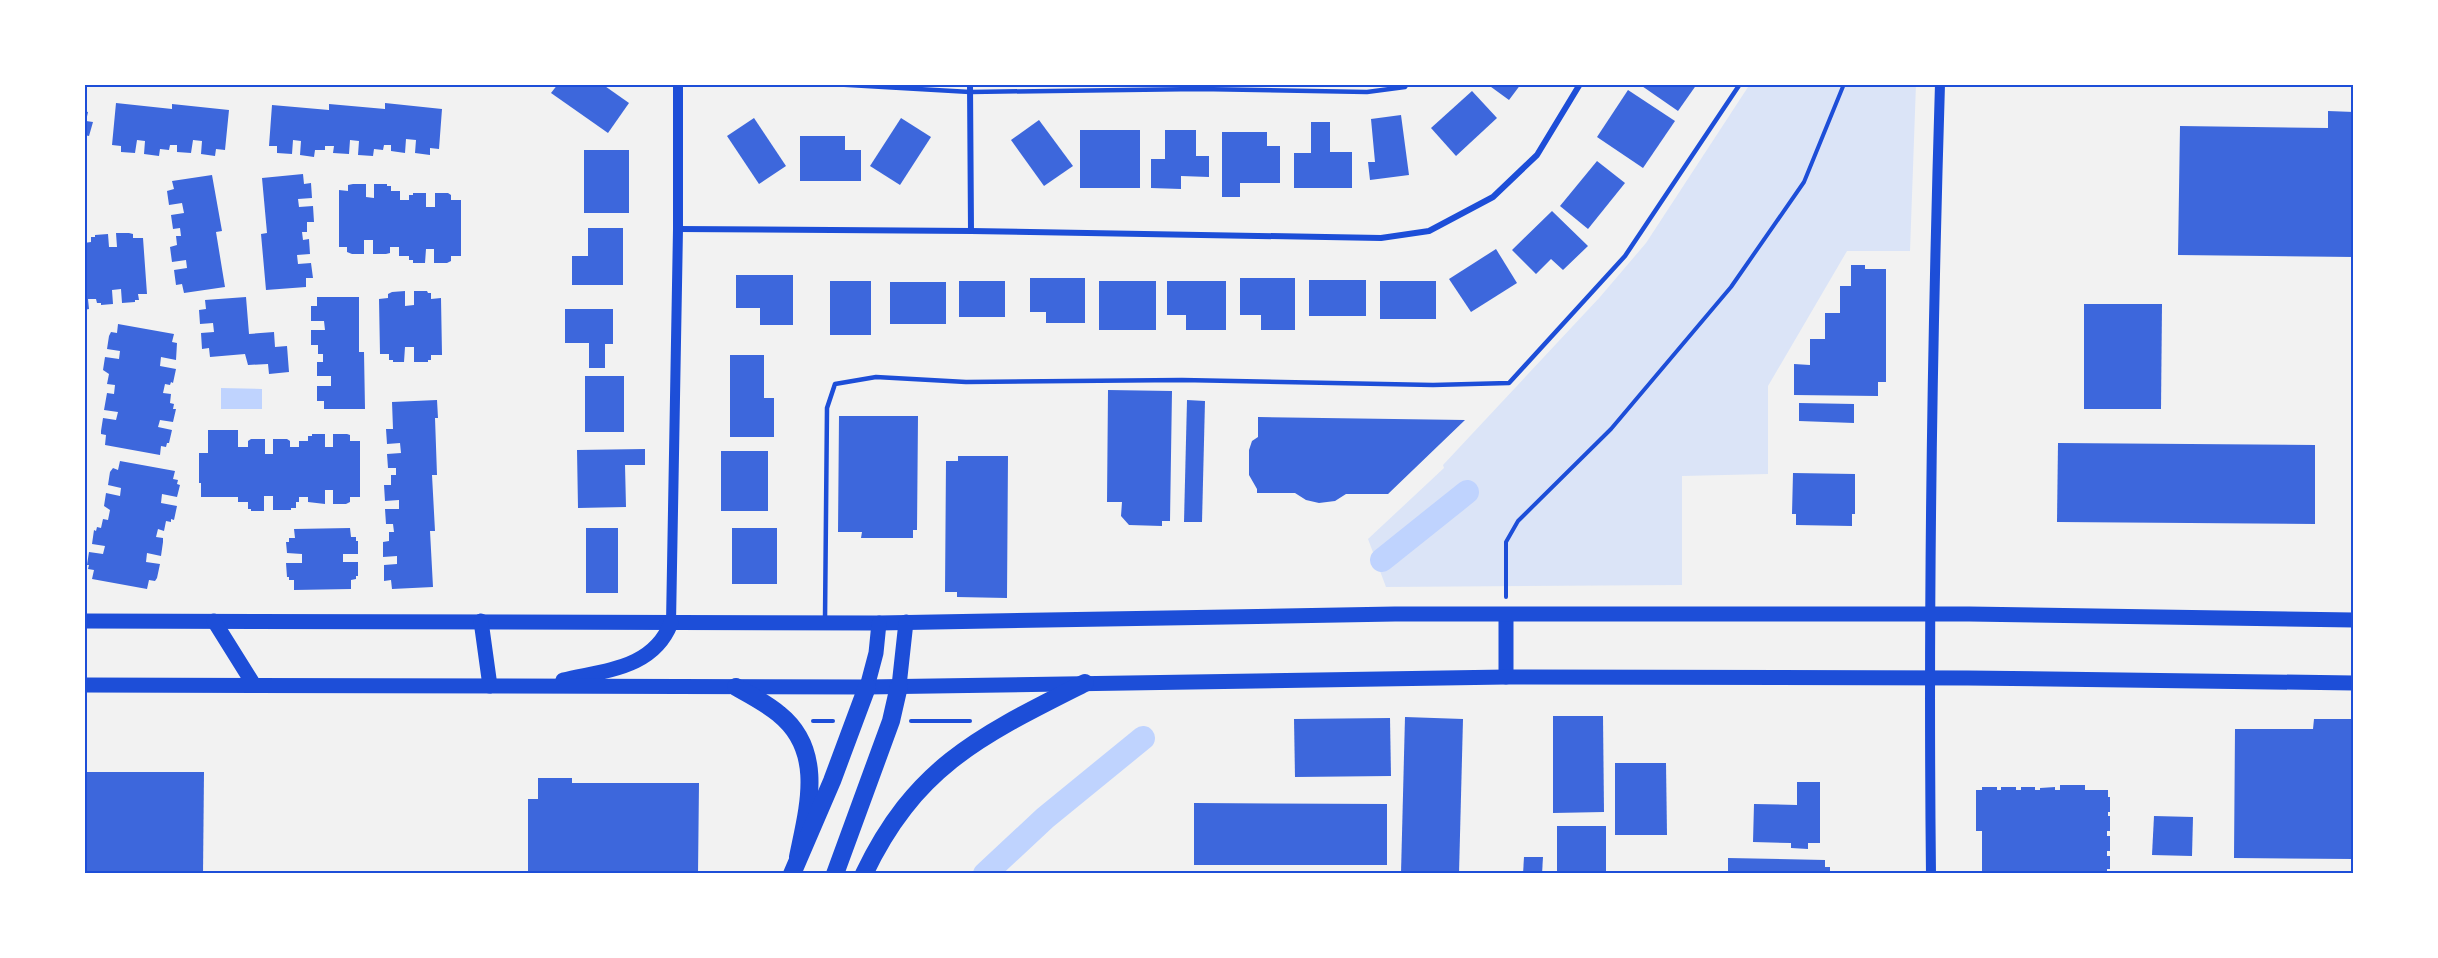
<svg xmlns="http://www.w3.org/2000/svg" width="2438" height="958" font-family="'Noto Sans',sans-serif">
<rect width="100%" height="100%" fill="#f2f2f2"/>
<path fill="#dbe4f7" d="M1750,84h166l-6,167h-63l-79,135v88l-86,2v109l-296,2 -18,-48 76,-71 -1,-3 157,-168 46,-54z"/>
<path fill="#bfd3fe" d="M221,388l41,1v20h-41z"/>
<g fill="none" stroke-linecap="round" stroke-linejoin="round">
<g stroke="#bfd3fe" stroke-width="24">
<path d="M1382,560l85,-68"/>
<path d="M985,874l60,-56 98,-80"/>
</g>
</g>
<g fill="#3d67dc">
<path d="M558,84h44l27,19 -21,30 -57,-40z"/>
<path d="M1487,84h34l-12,16z"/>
<path d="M1639,84h58l-19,27z"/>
<path d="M1628,90l47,31 -32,47 -46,-31z"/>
<path d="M1472,91l25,27 -41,38 -25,-28z"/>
<path d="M116,103l56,6v-5l57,6 -4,40 -9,-1 -1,7 -14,-2 1,-13 -9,-1 -2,13 -14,-1v-7h-7l-1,5 -9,-1 -1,7 -15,-2 1,-13 -8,-1 -2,13 -14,-1v-6l-9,-1z"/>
<path d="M385,103l57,6 -3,40 -9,-1v7l-15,-2 1,-13 -10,-1 -1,14 -14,-2v-6h-7l-1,5 -9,-1 -1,7 -15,-1 1,-14 -9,-1 -1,14 -16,-1 1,-7h-9v4h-10l-1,7 -14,-2 1,-14 -8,-1 -1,14 -15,-1v-7h-8l3,-41 57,5v-6l56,5z"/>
<path d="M84,111l4,1 -2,9 7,1 -4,14 -5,-1z"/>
<path d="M2328,111l26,1v145l-176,-2 2,-129 148,2z"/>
<path d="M1401,115l8,60 -39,5 -2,-18h7l-4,-43z"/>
<path d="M754,118l32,48 -27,18 -32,-48z"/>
<path d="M901,118l30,19 -31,48 -30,-19z"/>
<path d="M1039,120l34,46 -29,20 -33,-46z"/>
<path d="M1311,122h19v30h22v36h-58v-35h17z"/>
<rect x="1080" y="130" width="60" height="58"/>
<path d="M1165,130h31v26h13v21l-28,-1v13l-30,-1v-29h14z"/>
<path d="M1222,132h45v14h13v37h-40v14h-18z"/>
<path d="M800,136h45v14h16v31h-61z"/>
<rect x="584" y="150" width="45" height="63"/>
<path d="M1597,161l28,22 -37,46 -28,-23z"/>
<path d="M303,174l1,10 7,-1 1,15 -14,1 1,8 14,-1 1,16h-7v10h-5l1,8 6,-1 1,15 -13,1 1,9 13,-1 2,15h-7v9l-40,3 -5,-56 6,-1 -5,-55z"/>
<path d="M212,175l10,56 -6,1 9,55 -41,6 -2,-9 -6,1 -2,-15 13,-2 -1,-8 -14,2 -2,-15 7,-2 -1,-9h5l-1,-8 -7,1 -2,-14 13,-2 -2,-10 -13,2 -2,-14 7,-2 -2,-8z"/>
<path d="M353,184h13v13l8,1v-14h13v2h4v5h9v9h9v-5h4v-2h13v14h9v-14h13l3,2v5h10v56h-10v5l-4,2h-13v-14h-8l-1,14h-12v-3h-4v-4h-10v-9h-9v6l-4,1h-13v-14h-9v14h-12l-5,-2v-5h-8v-57l9,1v-6z"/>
<path d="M1552,211l36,35 -25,24 -12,-11 -15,15 -24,-24z"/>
<path d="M588,228h35v57h-51v-29h16z"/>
<path d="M116,233h13l4,1v4h10l4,56h-9l1,6h-4v2l-13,1 -1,-14 -9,1 1,14 -12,1v-2h-4l-1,-4h-8l1,10 -5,1v-67l7,-1v-5h4v-2l13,-1 1,13h8z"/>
<path d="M1496,249l21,34 -46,29 -22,-33z"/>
<path d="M1851,265h14v4h21v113h-8v14l-84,-1v-31l16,1v-26h15v-26h15v-27h11z"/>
<path d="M736,275h57v50h-33v-17h-24z"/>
<path d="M1030,278h55v45h-39v-11h-16z"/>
<path d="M1240,278h55v52h-34v-15h-21z"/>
<rect x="1309" y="280" width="57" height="36"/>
<rect x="830" y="281" width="41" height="54"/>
<rect x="959" y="281" width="46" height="36"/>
<rect x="1099" y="281" width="57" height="49"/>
<path d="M1167,281h59v49h-40v-15h-19z"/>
<rect x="1380" y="281" width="56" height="38"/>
<rect x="890" y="282" width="56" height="42"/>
<path d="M405,291v15l9,-1v-14h13l1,2h3v6l10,-1 1,57h-11v5h-3v2h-14v-15h-9l-1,15h-11v-2h-4v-6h-9l-1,-55 9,-1v-4l4,-2z"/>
<path d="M246,297l3,37 25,-2 1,15 12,-1 2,26 -20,2 -1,-10 -20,1 -3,-11 -35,3 -1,-9 -7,1 -1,-16 13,-1 -1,-9 -13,1 -1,-14 7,-1 -1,-9z"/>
<path d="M317,297h42v55h5l1,57h-41v-8h-7v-15h14v-10h-14v-14h6v-8h-5v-9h-7v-15h14l-1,-9h-13v-15h6z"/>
<path d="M2084,304h78l-1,105h-77z"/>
<path d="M565,309h48v35h-8v24h-16v-25h-24z"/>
<path d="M118,324l56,10 -2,8 5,1 -1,17 -15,-3 -1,9 16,3 -3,14 -2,-1 -1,3 -5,-1 -2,9 8,1 -1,9 4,1 -1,5h3l-3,13 -13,-2 -2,7 14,3 -3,13h-2l-1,4 -5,-1 -1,9 -55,-10 1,-10 -5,-1v-3l2,-13 13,2 2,-8 -14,-2 3,-17 7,1 1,-9 -8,-1 2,-10 -6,-4 2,-13 14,2 1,-8 -13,-2 2,-13 2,-4 6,1z"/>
<path d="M730,355h34v43h10v39h-44z"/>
<rect x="585" y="376" width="39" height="56"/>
<path d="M1108,390l64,1 -2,130h-8v5l-33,-1 -8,-9 1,-14h-15z"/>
<path d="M437,400l1,18h-3l2,57h-5l3,56h-5l3,56 -41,2 -1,-9 -7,1v-16l13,-1v-8l-14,1v-15l6,-1v-9h5l-1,-8h-7l-1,-15h14v-9l-14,1 -1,-16h7v-10h5v-7h-8l-1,-14 14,-1 -1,-10 -13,1 -1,-15h7l-1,-27z"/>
<path d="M1187,400l18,1 -3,121h-18z"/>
<path d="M1799,403l55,1v19l-55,-2z"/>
<path d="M839,416h79l-1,114h-4v8h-52l1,-6h-24z"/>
<path d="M1258,417l207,3 -77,74h-42l-11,7 -16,2 -13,-3 -11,-7h-38v-4l-8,-14v-25l3,-9 6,-4z"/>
<path d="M208,430h30v17h10v-6l3,-2h14v15h8v-15h14l3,2v6h9v-6h9v-5h4v-2h13v13h8v-13h14l3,1v6h10v56h-10v5l-4,2h-13v-14h-8v14l-17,-2v-5h-9v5h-3v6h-5v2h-18v-14h-9v15h-13v-2h-3v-7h-10v-5h-37v-14h-2v-30h9z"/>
<path d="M2058,443l257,2v79l-258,-2z"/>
<path d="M645,449v16h-20l1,42 -48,1 -1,-58z"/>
<rect x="721" y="451" width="47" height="60"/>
<path d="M958,456h50l-1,142 -50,-1v-5h-12l1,-131h12z"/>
<path d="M120,461l55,10 -2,8 5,1 -1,4 3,1 -3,12 -15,-3 -1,9 16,3 -3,14 -3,-1v3l-5,-1 -2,10 -6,-2 -2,8 7,1v4l-2,14 -14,-3 -1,9 14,2 -3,14 -2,3 -6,-1 -2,9 -55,-10 2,-9 -6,-1 1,-4h-2l2,-13 14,2 2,-8 -13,-2 2,-14 2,1 1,-4 4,1 2,-9 5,1 2,-10 -6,-4 2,-13 14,3 1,-8 -13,-3 2,-13 3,-4 5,2z"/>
<path d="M1793,473l62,1v40h-3v12l-56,-1v-11h-4z"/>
<path d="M350,528l1,9h5v4h2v13h-15v8h15v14h-2v3l-5,1v9l-57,1v-10h-5v-3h-2l-1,-14h16v-9l-15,-1 -1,-11h3v-4h6l-1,-9z"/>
<rect x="586" y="528" width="32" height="65"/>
<rect x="732" y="528" width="45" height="56"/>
<path d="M1553,716h50l1,96 -51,1z"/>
<path d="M1405,717l58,2 -4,155 -58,-1z"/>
<path d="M1390,718l1,58 -96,1 -1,-58z"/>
<path d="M2314,719h40v140l-120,-1 1,-129h78z"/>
<path d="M1615,763h51l1,72h-52z"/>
<path d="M84,772h120l-1,102h-119z"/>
<path d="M538,778h34v5h127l-1,91h-170v-75h10z"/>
<path d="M1797,782h23v61h-12v6l-17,-1v-5l-38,-1 1,-38 43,1z"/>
<path d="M2060,785h25v5h23v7h2v15h-2v4h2v15h-3v5h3v15h-3v5h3v13h-3v5h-125v-43h-6v-41h6v-3h15v3h4v-3h15v3h5v-3h14v3h5v-2l15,-1v3h5z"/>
<path d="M1194,803l193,1v61h-193z"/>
<path d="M2154,816l39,1 -1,39 -40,-1z"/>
<rect x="1557" y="826" width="49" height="48"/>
<path d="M1524,857h19l-1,17h-19z"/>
<path d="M1728,858l97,2v7h5v7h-102z"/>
</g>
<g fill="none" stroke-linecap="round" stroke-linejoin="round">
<g stroke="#1d4ed8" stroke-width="4">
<path d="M1506,597v-55l12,-21 93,-92 120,-142 73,-105 40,-98"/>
<path d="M813,721h20"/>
<path d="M911,721h59"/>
</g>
<g stroke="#1d4ed8" stroke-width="4.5">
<path d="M831,84l139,8 229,-3 168,3 38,-5 2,-3"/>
<path d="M825,620l2,-212 8,-24 41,-7 90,5 216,-2 251,5 76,-2 116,-127 115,-172"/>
</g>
<g stroke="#1d4ed8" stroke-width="6">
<path d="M970,84l1,147"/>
<path d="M678,229l293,2 410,7 48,-7 64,-34 44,-42 43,-71"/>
</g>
<g stroke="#1d4ed8" stroke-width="10">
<path d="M671,623l7,-394v-145"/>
<path d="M1931,874c-3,-263 1,-527 9,-790"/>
</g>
<g stroke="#1d4ed8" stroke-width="15">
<path d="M1506,615v62"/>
<path d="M84,621l795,2 516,-9h574l385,6"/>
<path d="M214,621l40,64"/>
<path d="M481,621l9,65"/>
<path d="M563,680c42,-10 90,-11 108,-57"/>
<path d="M84,685l783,2 639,-10 462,1 386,5"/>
<path d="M899,686l7,-64"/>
<path d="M867,687l9,-34 3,-30"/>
</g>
<g stroke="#1d4ed8" stroke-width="18">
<path d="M736,687c14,8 30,16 43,27 46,37 29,94 19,143"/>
<path d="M792,874l40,-93 35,-94"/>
<path d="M835,874l56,-153 8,-35"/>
<path d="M864,874c52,-109 118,-139 221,-191"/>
</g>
</g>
<rect width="2438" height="958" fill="none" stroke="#ffffff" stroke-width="171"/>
<rect x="86" y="86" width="2266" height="786" fill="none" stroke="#1d4ed8" stroke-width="2"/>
</svg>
